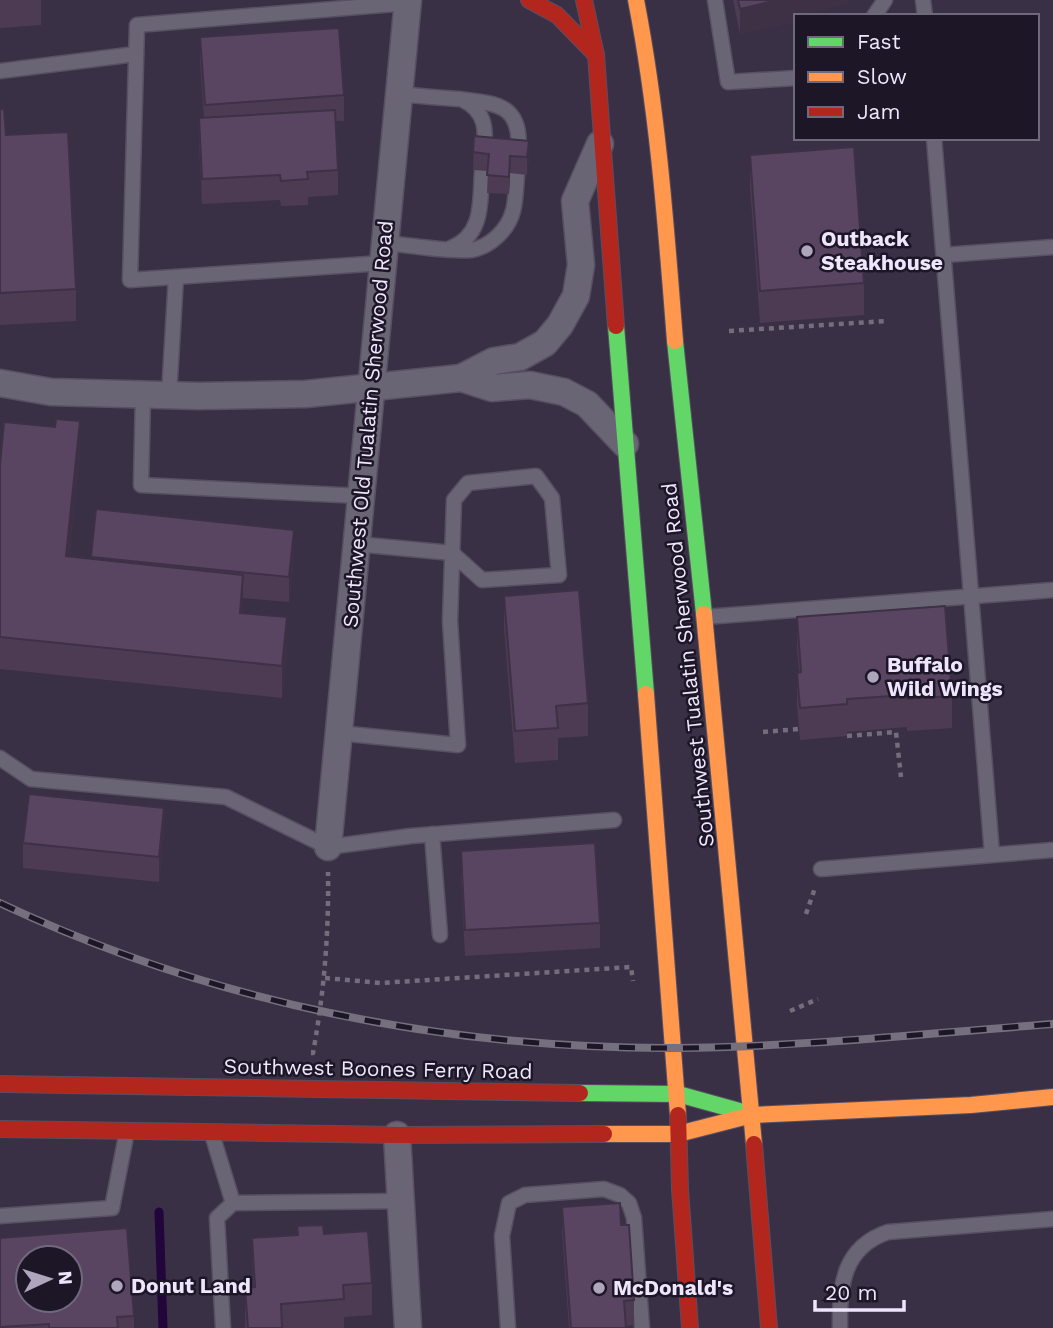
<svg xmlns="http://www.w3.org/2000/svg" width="1053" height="1328" font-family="'Work Sans',sans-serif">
<rect width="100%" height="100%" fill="#393046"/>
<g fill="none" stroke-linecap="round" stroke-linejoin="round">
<path stroke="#21053b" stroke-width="9" d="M159,1212l4,116"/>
<g stroke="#574f62" stroke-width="17">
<g id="lane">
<path d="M715,0l13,82 68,-4"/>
<path d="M923,0l2,16"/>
<path d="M874,16l11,-16"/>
<path d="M0,71l136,-17"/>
<path d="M399,94c20,2 40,4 61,5 42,5 63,7 58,58"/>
<path d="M463,100c24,12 23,31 21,54"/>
<path d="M934,138l58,716"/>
<path d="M385,243c25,2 62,9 86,7 19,-3 37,-20 42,-39 3,-11 3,-25 4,-37"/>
<path d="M451,248c33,-13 29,-47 31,-77"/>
<path d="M944,255l109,-8"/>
<path d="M383,263l-253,17 7,-255 270,-22"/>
<path d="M143,395l-2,90 220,11"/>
<path d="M169,395l7,-118"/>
<path d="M705,617l348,-27"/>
<path d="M339,733l119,12 -8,-124 4,-121 14,-17 68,-7 16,22 7,77 -77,5 -30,-27 -96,-9"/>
<path d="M0,758l31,21 195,18 102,50 83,-11 203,-16"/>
<path d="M432,834l8,101"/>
<path d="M821,869l232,-19"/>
<path d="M212,1134l21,69"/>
<path d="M0,1216l112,-8 15,-77"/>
<path d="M223,1328l-6,-110 16,-15 168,-2"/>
<path d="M508,1328l-6,-92 7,-33 16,-8 79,-6 16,6 9,8 5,15 8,110"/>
<path d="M840,1328c-1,-42 3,-81 48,-96l165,-13"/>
</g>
</g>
<g stroke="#574f62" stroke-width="29">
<g id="street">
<path d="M461,378l33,-17 26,-4 25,-14 15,-18 16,-29 5,-31 -6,-64 25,-57"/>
<path d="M0,383l51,9 148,4 107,-2 155,-16 31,10 38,-3 34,7 23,12 38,40"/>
<path d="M328,847l80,-847"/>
<path d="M397,1135l11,193"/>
</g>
</g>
<g stroke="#574f62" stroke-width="18">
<g id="fast">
<path d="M616,326l30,368"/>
<path d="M675,341l29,273"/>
<path d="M580,1093l98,1 72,20"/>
</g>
</g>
<g stroke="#574f62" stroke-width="18">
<g id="slow">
<path d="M636,0c22,113 30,226 39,341"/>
<path d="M704,614l50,530"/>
<path d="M646,694l32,421"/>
<path d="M604,1134h74l74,-19 219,-10 82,-8"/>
</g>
</g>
<g stroke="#574f62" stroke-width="18">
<g id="jam">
<path d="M529,0l28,15 39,40"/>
<path d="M584,0l12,55 20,271"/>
<path d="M0,1084l580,9"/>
<path d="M678,1115l2,74 10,139"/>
<path d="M0,1129l397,6 207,-1"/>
<path d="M754,1144l15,184"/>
</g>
</g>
<g stroke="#746d7c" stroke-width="4.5" stroke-dasharray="5 5" stroke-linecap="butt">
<path d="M729,331l158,-10"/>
<path d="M763,732l36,-3"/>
<path d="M847,736l49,-4 5,45"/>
<path d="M806,914l9,-26"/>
<path d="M325,978l56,5 250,-16 2,14"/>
<path d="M790,1011l28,-12"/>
<path d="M311,1053h2c11,-60 16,-120 15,-181"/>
</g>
<use href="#lane" stroke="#6a6574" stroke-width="14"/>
<use href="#street" stroke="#6a6574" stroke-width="26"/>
<use href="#fast" stroke="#63d668" stroke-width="16"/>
<use href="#slow" stroke="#ff974d" stroke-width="16"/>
<use href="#jam" stroke="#b3261e" stroke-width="16"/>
<g stroke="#756f7e" stroke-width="8">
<path id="rail" d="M0,903c211,99 443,146 676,145 125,-1 252,-15 377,-24"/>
</g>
<use href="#rail" stroke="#1c1627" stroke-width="5" stroke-dasharray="16" stroke-linecap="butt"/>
</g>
<g fill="#4d3b54">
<path d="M0,0h41v25l-41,3z"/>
<path d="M733,0h116v3l-48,13h-5v5l-56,13z"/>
<path d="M200,37l144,58v26h-9l3,49v25l-30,2v8l-27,1 -1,-6 -78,4 -3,-61v-25h5l-4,-56z"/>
<path d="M0,109l6,26 70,154v32l-76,4z"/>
<path d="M474,136l55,22 -2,17 -17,-2 -1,21 -22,-1 1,-22 -15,-1z"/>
<path d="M750,155l114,128v32l-104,8 -10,-136z"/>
<path d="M55,427l25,27 -11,103 22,2 5,-50 198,46 -5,47 -46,-4v15l44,37 -5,48 -282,-29v-204z"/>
<path d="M504,596l84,107v33l-30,2v22l-43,3 -11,-135z"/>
<path d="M797,617l155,79v32l-45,3v-4l-60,5v4l-47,4 -3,-35v-32l2,-1 -2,-22z"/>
<path d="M164,833l-5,49 -136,-14v-25z"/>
<path d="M461,851l139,72v25l-135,8 -4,-80z"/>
<path d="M562,1207l59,18 13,75v25l-8,1v2h-57l-7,-96z"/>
<path d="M297,1226l27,8 48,49v32l-28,2v11h-99v-40l8,-1 -1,-49 45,-3z"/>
<path d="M0,1238l134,78v12h-134z"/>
</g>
<g fill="#3e3045">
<path d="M777,0h72v3l-48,13h-5v5l-56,13v-25z"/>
<path d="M529,141v17l-2,17v-18z"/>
<path d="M510,156v17l-1,21v-17z"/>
<path d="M80,421v33l-14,135v-33z"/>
<path d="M294,530v25l-5,47v-25z"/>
<path d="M243,575v32l-3,38v-32z"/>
<path d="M287,617v33l-5,48v-32z"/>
<path d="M164,808v25l-5,49v-25z"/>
</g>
<g fill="#594562" stroke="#3e3045" stroke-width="2" fill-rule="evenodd">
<path d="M738,0h39l-37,9z"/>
<path d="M339,28l5,67 -139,10 -5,-68z"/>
<path d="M0,109h4l2,26 62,-3 8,157 -76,4z"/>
<path d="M335,110l3,60 -31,2 1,7 -27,2 -1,-6 -78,4 -3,-61z"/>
<path d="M474,136l55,5 -2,16 -17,-1 -1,21 -22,-2 2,-21 -16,-2z"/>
<path d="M854,147l10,136 -104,8 -10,-136z"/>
<path d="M56,419l24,2 -14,135 177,19 -3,38 47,4 -5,49 -282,-29v-172l4,-43 51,5z"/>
<path d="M96,509l198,21 -5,47 -198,-20z"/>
<path d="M579,590l9,113 -32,3 2,22 -43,3 -11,-135z"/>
<path d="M945,606l7,90 -45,3v-4l-60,4v5l-47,4 -3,-35 4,-1 -4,-55z"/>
<path d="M29,794l135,14 -5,49 -136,-14z"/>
<path d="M595,843l5,80 -135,7 -4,-79z"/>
<path d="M620,1203l1,22h8l5,75 -10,1 2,27h-55l-9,-121z"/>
<path d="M323,1225l1,9 44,-3 4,52 -29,2 1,14 -63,5 1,24h-34l-3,-40 10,-1 -3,-49 46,-3 -1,-9z"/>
<path d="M127,1228l7,88 -17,1 1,11h-69v-4l-49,3v-89zM28,1258h42v42h-42z"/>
</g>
<g fill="#afa6be" stroke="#1c1627" stroke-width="2.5">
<circle cx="807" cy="251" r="7"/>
<circle cx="873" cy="677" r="7"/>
<circle cx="117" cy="1286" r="7"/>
<circle cx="599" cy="1288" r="7"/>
</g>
<g text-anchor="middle" stroke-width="5" stroke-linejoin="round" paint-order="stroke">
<g font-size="21" font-weight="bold" fill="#efe6fe" stroke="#1c1627" text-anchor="start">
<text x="821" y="246">Outback<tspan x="821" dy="24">Steakhouse</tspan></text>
<text x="887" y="672">Buffalo<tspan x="887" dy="24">Wild Wings</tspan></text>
<text x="131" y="1293">Donut Land</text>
<text x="613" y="1295">McDonald's</text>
</g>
<g font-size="21" fill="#efe6fe" stroke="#1c1627">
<text transform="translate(368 424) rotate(-85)" y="7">Southwest Old Tualatin Sherwood Road</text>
<text transform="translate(688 665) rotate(-96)" y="7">Southwest Tualatin Sherwood Road</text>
<text transform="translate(378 1069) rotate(1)" y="7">Southwest Boones Ferry Road</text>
</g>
</g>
<rect x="794" y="14" width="245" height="126" fill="#1c1627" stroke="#70697d" stroke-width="2"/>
<rect x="808" y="37" width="35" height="10" fill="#63d668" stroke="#70697d" stroke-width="2"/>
<text x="857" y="49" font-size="21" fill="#efe6fe">Fast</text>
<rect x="808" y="72" width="35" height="10" fill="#ff974d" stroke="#70697d" stroke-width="2"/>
<text x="857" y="84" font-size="21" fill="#efe6fe">Slow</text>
<rect x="808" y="107" width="35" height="10" fill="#b3261e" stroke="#70697d" stroke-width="2"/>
<text x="857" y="119" font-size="21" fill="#efe6fe">Jam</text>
<g transform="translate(49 1279) rotate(86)"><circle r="33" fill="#1c1627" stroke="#70697d" stroke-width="2"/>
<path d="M0-5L12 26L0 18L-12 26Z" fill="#afa6be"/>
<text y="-10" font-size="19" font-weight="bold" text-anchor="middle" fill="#efe6fe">N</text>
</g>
<path d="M815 1300v10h89v-10" fill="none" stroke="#efe6fe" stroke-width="3.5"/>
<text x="825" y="1300" font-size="21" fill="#efe6fe" stroke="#1c1627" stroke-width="5" paint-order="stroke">20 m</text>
</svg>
